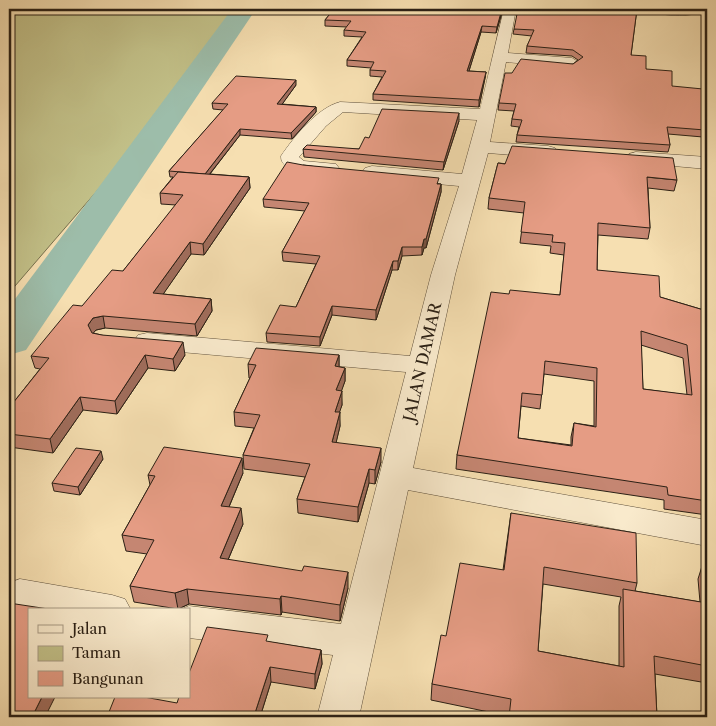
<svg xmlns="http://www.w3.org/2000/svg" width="716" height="726" font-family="'Libre Caslon Text',serif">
<rect width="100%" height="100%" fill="#f6dfb1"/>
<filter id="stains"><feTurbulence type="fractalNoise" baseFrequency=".004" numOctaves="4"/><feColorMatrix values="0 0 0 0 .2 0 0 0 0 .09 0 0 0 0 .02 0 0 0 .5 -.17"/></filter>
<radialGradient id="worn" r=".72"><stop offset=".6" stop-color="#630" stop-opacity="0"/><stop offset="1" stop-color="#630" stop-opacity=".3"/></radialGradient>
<path fill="#c2c088" stroke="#76704e" d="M9,9h225l-33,61 -192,223z"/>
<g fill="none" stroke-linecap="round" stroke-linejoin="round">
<path fill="#9dbdaa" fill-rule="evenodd" d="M232,9h24l-230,341 -17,5v-48z"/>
<g stroke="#5e503c" stroke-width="1">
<g id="minor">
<path d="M504,9h12l-8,44 64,5 8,5 -8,5 -66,-6 -16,80 58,4 7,2 2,4 -2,4 -7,2 -60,-5 -33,122 -42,193 294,52v26l-299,-56 -49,227h-42l16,-62 -144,-17v-28h-10l10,-4 152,18 65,-252 -259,-23 -9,-2 -4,-6 4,-6 9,-2 263,23 21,-81 28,-89 -87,-8 -7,-2 -3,-4 3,-4 7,-2 90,8 15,-54 -134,-8 -17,14 -27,31 5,4 32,3 3,4 -3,4c-13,3 -56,3 -55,-16 13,-19 36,-48 59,-54l140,7z"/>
<path d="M644,9h51l3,3c-5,6 -50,3 -54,-3z"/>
<path d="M636,152l71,5v12l-78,-7 -2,-4 2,-4z"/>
<path d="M20,579l92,16 13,4 6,11 -111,-1 -11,-4v-22z"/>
</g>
</g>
<use href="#minor" fill="#f9eacc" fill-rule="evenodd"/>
</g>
<g fill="#c58672" stroke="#2b2015" fill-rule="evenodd">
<path d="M334,9h169l-7,24 -15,-1 -12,39 17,1 -1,6 -6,29 -106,-7v-6l9,-17 -12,-1v-6l1,-2 -24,-2v-6l15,-23 -18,-1v-6l3,-3 -22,-1v-6z"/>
<path d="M637,9l-6,46 15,14 26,17 33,44 -2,7 -35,-3 2,11 -2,7 -152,-10 1,-7 2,-8 -8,-1 1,-7 2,-8 -16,-1 1,-7 13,-30 61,-9 5,-4 -6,-4 -46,-3 1,-7 5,-10 -19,-2 1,-5z"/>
<path d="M296,85l-14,19 34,3v5l-24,27 -52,-4 -30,39 39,3 1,11 -46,67 -13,-1 -28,40 48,5 1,12 -15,25 -92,-8 -9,2 -3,3 92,22 -10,16 -27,-3 -31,46 -34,-4 -30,43 -44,-6v-39l31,-39 -5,-1 -4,-12 51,-50 41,-35 53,-66 -15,-1 -1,-11 13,-16h-3l-1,-6 54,-61 -10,-1 -1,-6z"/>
<path d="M459,121l-16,49 -139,-13 -1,-8h56l10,-11z"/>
<path d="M498,163l179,17 -3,11 -26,-3 2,40 -2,11 -50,-4 -1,35 63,27 47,14v204l-43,-6v-9l-208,-31 1,-14 52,-161 51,1 4,-40 -14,-2 1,-7 -31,-3 4,-30 -36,-4 1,-11zM641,345l42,13 4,37 -44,-6zM544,374l50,7v45l-20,-3 -3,14v8l-53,-7 3,-32 19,3z"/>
<path d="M303,165l138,19v8l-15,56h-2l-2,7 -20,1 -4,14h-6l-16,50 -44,-5 -12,31 -53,-4 -1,-9 30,-26 20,-43 -33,-3 -1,-9 23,-41 -41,-4 -1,-8z"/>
<path d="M339,355v12l6,1v13l-4,10 1,14 -3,7 1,14 -4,16 45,20 -6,22 -6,-1 -11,39 -60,-9 -1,-14 8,-22 -61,-8 -1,-14 11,-27 -19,-2 -1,-14 16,-34h-1l-1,-14z"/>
<path d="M103,459l-23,36 -26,-4 -2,-8z"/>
<path d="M243,473l-14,34 14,17 -15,36 120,28 -8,33 -58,-9 -1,3 -92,-11 -11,5 -44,-7 -4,-16 17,-32 -21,-3 -4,-16 28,-50 -2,-10z"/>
<path d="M511,513l126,70 -2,8 65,11 -2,-23 5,-16 4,1v119l-52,-9 2,43h-149v-1l-77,-16 1,-16 14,-48 57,-66zM543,584l78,13 -2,9v60l-81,-15z"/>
<path d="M269,642l52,8 1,14 -7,25 -44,-7 -10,32 -84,-11z"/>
</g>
<g fill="#a06d5c" stroke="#2b2015">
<path d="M502,9h1l-7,24 1,-6z"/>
<path d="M482,26l-1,6 -14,45v-6z"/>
<path d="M486,72l-1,6 -6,29v-7z"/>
<path d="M296,80v5l-18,25 -1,-6z"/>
<path d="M316,107v5l-24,27 -1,-6z"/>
<path d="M459,113v8l-16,49 1,-8z"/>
<path d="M240,129v6l-35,45v-6z"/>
<path d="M249,177l1,11 -46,67 -1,-11z"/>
<path d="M441,184v8l-15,56v-9z"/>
<path d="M424,239v9l-2,7v-8z"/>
<path d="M190,242l1,12 -36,52 -2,-13z"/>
<path d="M402,247v9l-4,14v-9z"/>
<path d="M393,261l-1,9 -16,50v-10z"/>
<path d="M211,299l1,12 -15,25 -2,-12z"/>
<path d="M332,306v9l-12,31v-9z"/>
<path d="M103,316l2,12 -9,2 -6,7 -2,-12 5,-7z"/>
<path d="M183,342l2,13 -10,16 -2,-12z"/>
<path d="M145,355l3,13 -31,46 -2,-13z"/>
<path d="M339,355v13l-4,-2z"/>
<path d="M345,368v13l-8,23 -1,-14z"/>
<path d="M342,391v14l-7,21v-14z"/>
<path d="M80,397l3,13 -30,43 -3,-14z"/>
<path d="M340,412v14l-7,30 -1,-14z"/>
<path d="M381,448v14l-6,22v-14z"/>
<path d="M101,451l2,8 -23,36 -2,-8z"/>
<path d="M242,458l1,15 -20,48 -2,-15z"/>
<path d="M369,469v14l-11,39v-15z"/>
<path d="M241,508l2,16 -21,50 -2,-16z"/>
<path d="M348,572v16l-8,33v-16z"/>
<path d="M187,589l2,15 -11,5 -3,-16z"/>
<path d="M281,596l1,16 -1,3 -1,-16z"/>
<path d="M321,650l1,14 -7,25v-15z"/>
<path d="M270,667l1,15 -11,35 -5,-4z"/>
<path d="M42,697h13l-10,20h-13z"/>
</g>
<g fill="#e59c84" stroke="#2b2015" fill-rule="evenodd">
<path d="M334,9h168l-5,18 -15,-1 -15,45 19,1 -7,28 -106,-6 13,-23 -16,-1 4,-8 -27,-2 19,-28 -22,-2 7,-9 -26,-1z"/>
<path d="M518,9h119l-6,46 15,1v13l26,2v15l31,3 2,41 -38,-3 3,18 -153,-10 5,-15 -10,-1 4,-15 -17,-1 6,-30h7l9,-14 52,5 10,-7 -10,-7 -46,-4 7,-16 -20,-1z"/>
<path d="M236,76l60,4 -19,24 39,3 -25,26 -51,-4 -35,45 -36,-3 59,-67 -16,-1z"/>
<path d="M382,109l77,4 -15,49 -141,-13 4,-4 52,4 6,-12 4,1z"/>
<path d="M512,146l161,12 4,22 -30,-3 3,51 -52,-5 -1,47 62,6 1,21 47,14v190l-39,-6 -1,-8 -210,-32 34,-163 18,2 1,-4 50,5 5,-52 -13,-1 1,-7 -32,-3 4,-30 -36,-4 9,-35 7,1zM641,331l46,14 5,50 -49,-6zM545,361l52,7 -1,59 -22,-4 -2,23 -54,-8 4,-45 20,2z"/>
<path d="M287,162l16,3 136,13 -2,6h4l-15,55h-2l-2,8h-20l-4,14h-5l-17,49 -44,-4 -12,31 -54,-4 14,-28 16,2 24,-51 -38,-4 27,-49 -46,-4z"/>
<path d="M178,172l71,5 -46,67 -13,-2 -37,51 58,6 -16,25 -92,-8 -10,2 -5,7 4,8 10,2 81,7 -10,17 -28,-4 -30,46 -35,-4 -30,42 -41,-5v-26l40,-50 -18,-2 42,-51 9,1 30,-36 11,1 60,-76 -23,-2z"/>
<path d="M256,348l83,7 -4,11 10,2 -9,22 6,1 -7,21h5l-8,30 49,6 -6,22 -6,-1 -11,38 -61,-8 13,-35 -67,-9 17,-40 -26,-3 22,-47 -8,-1z"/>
<path d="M164,447l78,11 -21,48 20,2 -21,50 82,13 2,-5 44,6 -8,33 -59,-9 -1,3 -93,-10 -12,4 -45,-7 24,-46 -32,-5 33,-59 -7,-1z"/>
<path d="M76,448l25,3 -23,36 -26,-4z"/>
<path d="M511,513l125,20 1,50 -93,-16 -6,84 86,16 -1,-78 84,14v63l-53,-10 3,61h-148l2,-18 -79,-15 9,-49 5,1 14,-73 44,7z"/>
<path d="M703,563l4,1v36z"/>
<path d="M9,603l46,7h-26v87h13l-10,20h-23z"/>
<path d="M207,627l61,8 -2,6 55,9 -6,24 -45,-7 -15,46 23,4h-171l8,-20h29l33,6 2,-6h10v-24z"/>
</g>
<g text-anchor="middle" stroke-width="4" stroke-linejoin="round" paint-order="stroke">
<g font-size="16" fill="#2b2015" stroke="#f9eacc">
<text transform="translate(422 362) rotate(-77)" y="6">JALAN DAMAR</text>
</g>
</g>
<rect width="716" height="726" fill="none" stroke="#f6dfb1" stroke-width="30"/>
<rect x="10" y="10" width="696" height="706" fill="none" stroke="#2b2015" stroke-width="2.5"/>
<rect x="15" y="15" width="686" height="696" fill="none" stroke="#2b2015"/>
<rect x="28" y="608" width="162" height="90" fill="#f9eacc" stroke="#a79983"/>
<rect x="38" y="625" width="25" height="8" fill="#f9eacc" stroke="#a79983"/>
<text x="72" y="634" font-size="15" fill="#2b2015">Jalan</text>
<rect x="38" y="646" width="25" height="15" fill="#c2c088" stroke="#a79983"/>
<text x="72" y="658" font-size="15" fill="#2b2015">Taman</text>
<rect x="38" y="671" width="25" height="15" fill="#e59c84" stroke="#a79983"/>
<text x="72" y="684" font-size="15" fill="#2b2015">Bangunan</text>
<rect width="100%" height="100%" filter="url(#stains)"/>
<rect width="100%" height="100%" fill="url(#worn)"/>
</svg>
